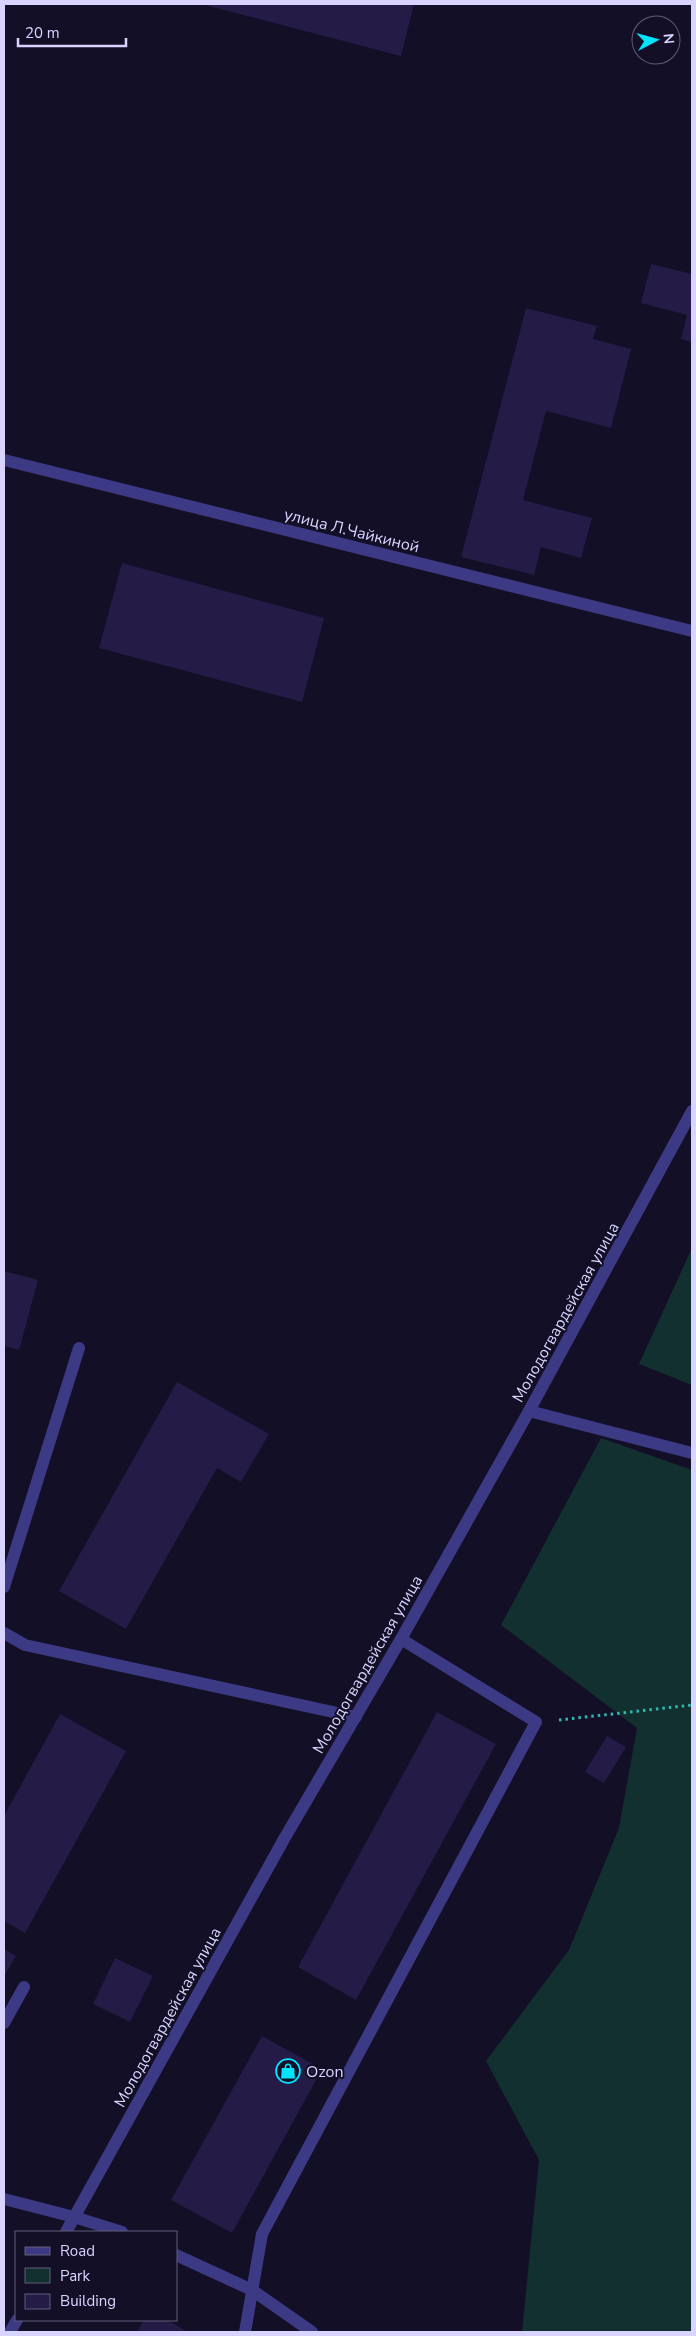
<svg xmlns="http://www.w3.org/2000/svg" width="696" height="2336" font-family="'Nunito Sans',sans-serif">
<rect width="100%" height="100%" fill="#130f26"/>
<g fill="#12302f">
<path d="M692,1248v137l-53,-21z"/>
<path d="M601,1438l91,32v862h-170l17,-172 -53,-99 83,-111 50,-122 18,-100 -136,-103z"/>
</g>
<g fill="#241b47">
<path d="M201,4h213l-13,52z"/>
<path d="M651,264l41,10v68l-11,-3 6,-24 -46,-12z"/>
<path d="M526,308l71,18 -4,13 38,10 -20,79 -65,-17 -23,89 69,18 -11,40 -40,-11 -7,28 -73,-18z"/>
<path d="M122,563l202,55 -22,84 -203,-54z"/>
<path d="M4,1271l34,9 -19,70 -15,-4z"/>
<path d="M177,1382l92,52 -28,48 -24,-14 -91,161 -67,-38z"/>
<path d="M437,1712l59,32 -140,256 -58,-33z"/>
<path d="M60,1714l66,37 -101,182 -21,-12v-105z"/>
<path d="M607,1736l19,11 -22,36 -19,-11z"/>
<path d="M4,1949l12,7 -12,20z"/>
<path d="M115,1958l38,18 -23,46 -37,-18z"/>
<path d="M262,2036l60,33 -90,164 -61,-33z"/>
<path d="M144,2320h23l21,12h-51z"/>
</g>
<g fill="none" stroke-linecap="round" stroke-linejoin="round">
<path stroke="#2fb8b0" stroke-width="3" stroke-dasharray="2.5 4" stroke-linecap="butt" d="M559,1720l133,-15"/>
<g stroke="#3d3a85" stroke-width="12">
<path d="M4,1587l75,-239"/>
<path d="M4,1633l21,12 331,72"/>
<path d="M4,2023l20,-36"/>
<path d="M74,2217l48,15"/>
<path d="M176,2255l76,35 60,42"/>
<path d="M245,2332l17,-98 274,-512 -135,-83"/>
</g>
<g stroke="#3d3a85" stroke-width="12">
<path d="M4,460l688,171"/>
<path d="M529,1411l163,42"/>
<path d="M4,2199l70,18"/>
</g>
<g stroke="#3d3a85" stroke-width="12">
<path d="M66,2232l218,-393 117,-200 128,-228 163,-300"/>
<path d="M10,2332l7,-12"/>
</g>
</g>
<defs>
<g id="shop-ring" transform="scale(1.25)"><circle r="9.5" fill="#130f26" stroke="#00e5ff" stroke-width="1.5"/><path d="M-5-2.5h2.3a2.7 3.5 0 0 1 5.4 0H5L5.5 6h-11ZM-1.5-2.5h3a1.5 2.3 0 0 0-3 0Z" fill="#00e5ff"/></g>
</defs>
<g fill-rule="evenodd">
<use href="#shop-ring" x="288" y="2071"/>
</g>
<g text-anchor="middle" stroke-width="4" stroke-linejoin="round" paint-order="stroke">
<g font-size="16" fill="#d9d4ff" stroke="#130f26">
<text transform="translate(352 530) rotate(14)" y="6">улица Л.Чайкиной</text>
<text transform="translate(565 1312) rotate(-61)" y="6">Молодогвардейская улица</text>
<text transform="translate(367 1664) rotate(-60)" y="6">Молодогвардейская улица</text>
<text transform="translate(167 2017) rotate(-61)" y="6">Молодогвардейская улица</text>
</g>
<g font-size="16" fill="#d9d4ff" stroke="#130f26" text-anchor="start">
<text x="306" y="2077">Ozon</text>
</g>
</g>
<rect width="696" height="2336" fill="none" stroke="#d9d4ff" stroke-width="10"/>
<rect x="15" y="2231" width="162" height="90" fill="#130f26" stroke="#625e7d"/>
<rect x="25" y="2247" width="25" height="8" fill="#3d3a85" stroke="#625e7d"/>
<text x="60" y="2256" font-size="15" fill="#d9d4ff">Road</text>
<rect x="25" y="2268" width="25" height="15" fill="#12302f" stroke="#625e7d"/>
<text x="60" y="2281" font-size="15" fill="#d9d4ff">Park</text>
<rect x="25" y="2294" width="25" height="15" fill="#241b47" stroke="#625e7d"/>
<text x="60" y="2306" font-size="15" fill="#d9d4ff">Building</text>
<g transform="translate(656 40) rotate(84)"><circle r="24" fill="#130f26" stroke="#625e7d"/>
<path d="M0-4L9 19L0 12L-9 19Z" fill="#00e5ff"/>
<text y="-8" font-size="14" font-weight="bold" text-anchor="middle" fill="#d9d4ff">N</text>
</g>
<path d="M18 38v8h108v-8" fill="none" stroke="#d9d4ff" stroke-width="2.5"/>
<text x="25" y="38" font-size="15" fill="#d9d4ff" stroke="#130f26" stroke-width="4" paint-order="stroke">20 m</text>
</svg>
